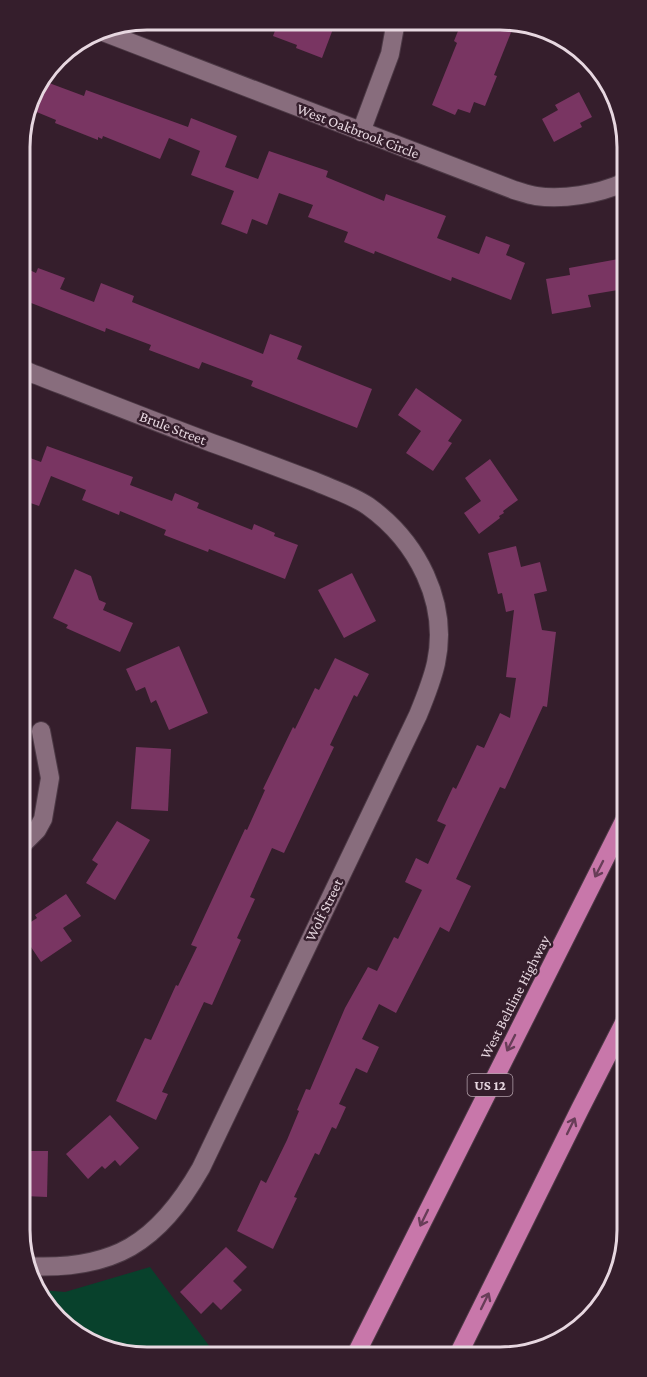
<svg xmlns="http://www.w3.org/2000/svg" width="647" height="1377" font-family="'Crimson Pro',serif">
<rect width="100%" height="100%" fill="#351e2c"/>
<path fill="#08412c" d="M150,1267l66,88h-93l-60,-29 -22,-36 24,2z"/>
<g fill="#793562">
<path d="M279,20l57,1 -14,37 -26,-10 1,-3 -24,-9z"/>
<path d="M462,21l41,1 -2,4 11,4 -18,45 3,1 -12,30 -11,-4 -4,11 -12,-4 -3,6 -23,-10 25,-62 -3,-2z"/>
<path d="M41,80l43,16 2,-6 102,37 3,-9 46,18 -12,31 33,12 11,-28 59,20 -2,6 58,24 2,-7 60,22 -9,22 42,16 7,-18 24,9 -4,10 19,8 -14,37 -59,-23 -1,4 -76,-30 -1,3 -30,-12 4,-10 -40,-15 5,-12 -34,-12 -12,32 -15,-6 -5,15 -26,-10 13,-33 -43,-16 9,-24 -31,-13 -9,21 -57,-23 -1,3 -4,-2v3l-43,-17 1,-3 -29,-12 6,-17z"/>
<path d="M579,92l13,25 -12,6 2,4 -28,15 -12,-23 16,-9 -3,-5z"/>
<path d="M624,258v31l-36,6 3,12 -39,7 -6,-35 24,-4 -1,-7z"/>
<path d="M21,266l15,7 2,-5 27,10 -5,11 34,13 7,-19 33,13 -2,6 131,52 7,-20 32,12 -5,13 75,30 -15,39 -106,-42 2,-5 -51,-19 -3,7 -50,-19 2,-5 -45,-17 -1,4 -84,-33z"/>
<path d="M416,388l46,32 -14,21 4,2 -19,28 -27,-18 15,-22 -23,-16z"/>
<path d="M47,446l86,31 -3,8 42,16 3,-8 24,10 -2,5 55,22 2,-6 21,9 -1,3 24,9 -13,34 -76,-30 -1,3 -44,-17 2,-5 -46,-19 -1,4 -37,-15 4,-10 -35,-14 -12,30 -17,-6v-45l19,7z"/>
<path d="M490,459l28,41 -15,11 1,2 -5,3 1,2 -21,16 -15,-21 17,-12 -16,-23z"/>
<path d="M516,546l5,21 19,-5 7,29 -13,3 8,36 14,2 -9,75 -4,-1 -38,83 -5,-2 -44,92 15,7 -22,46 -9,-5 -44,86 -17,-9 -17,35 17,8 -12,26 -11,-5 -17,36 7,3 -10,22 -4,-2 -13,28 -4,-2 -21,44 3,1 -24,51 -36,-18 24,-51 5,3 21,-43 12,-29 -2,-1 9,-21 4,1 35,-82 23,-41 9,4 17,-34 4,2 24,-49 -17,-8 11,-24 12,6 18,-39 -9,-4 16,-34 3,2 21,-44 7,3 16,-35 10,5 6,-40 -10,-1 8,-67 -8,2 -4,-19 -4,1 -10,-41z"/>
<path d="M75,569l16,7 8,24 7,3 -3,7 30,13 -13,29 -54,-24 2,-3 -15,-7z"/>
<path d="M352,573l24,48 -32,17 -26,-48z"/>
<path d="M179,646l29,67 -39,17 -13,-30 -5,3 -6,-16 -9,4 -10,-22z"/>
<path d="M335,658l34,16 -12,23 -3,-2 -24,50 4,2 -50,106 -12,-5 -22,49 5,2 -18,39 4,2 -29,65 -8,-3 -42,90 6,2 -12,26 -40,-19 29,-63 6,2 25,-55 2,1 19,-39 -6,-2 54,-116 2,1 18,-40 -2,-1 30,-62 2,2 20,-41 4,2z"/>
<path d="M136,747l35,2 -3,62 -37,-2z"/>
<path d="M117,821l33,19 -35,60 -29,-17 12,-19 -6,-4z"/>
<path d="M66,894l15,22 -18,12 9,13 -31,21 -18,-27v-8l14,-9 -2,-3z"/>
<path d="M110,1115l29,33 -19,18 -5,-6 -10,9 -3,-3 -14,13 -22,-25z"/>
<path d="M24,1151h24l-1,46 -23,-1z"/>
<path d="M226,1247l21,20 -14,14 9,9 -21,20 -8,-8 -12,12 -21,-22z"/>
</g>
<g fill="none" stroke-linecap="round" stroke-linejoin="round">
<g stroke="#4c3945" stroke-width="20">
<g id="minor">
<path d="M98,30l416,160c7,2 15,5 22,6 27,4 62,-2 87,-13"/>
<path d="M361,132l29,-78 6,-33"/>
<path d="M21,369c64,25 127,50 191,74 34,12 68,25 102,38 18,8 38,14 54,25 49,35 81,96 68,157 -4,18 -11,35 -18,52l-217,453c-43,75 -87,103 -175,98"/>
<path d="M23,844l14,-14 6,-11 7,-41 -9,-47"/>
</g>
</g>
<g stroke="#4c3945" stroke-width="20">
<g id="highway">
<path d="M459,1353l121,-244 46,-90"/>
<path d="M356,1354l270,-537"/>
</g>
</g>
<use href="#minor" stroke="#886d7d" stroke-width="18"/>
<use href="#highway" stroke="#c877aa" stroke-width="18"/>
</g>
<defs><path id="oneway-shaft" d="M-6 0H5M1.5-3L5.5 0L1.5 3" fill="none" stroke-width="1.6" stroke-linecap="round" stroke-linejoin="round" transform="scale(1.5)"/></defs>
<g stroke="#683d58">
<use href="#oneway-shaft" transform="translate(599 869) rotate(117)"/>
<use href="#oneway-shaft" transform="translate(511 1043) rotate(117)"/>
<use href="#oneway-shaft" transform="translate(571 1126) rotate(-64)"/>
<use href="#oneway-shaft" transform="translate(424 1218) rotate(116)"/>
<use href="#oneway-shaft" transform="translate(485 1301) rotate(-64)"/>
</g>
<g text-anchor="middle" stroke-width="5" stroke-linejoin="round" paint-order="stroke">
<rect fill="#351e2c" stroke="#b2a0aa" stroke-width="1.5" x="467.5" y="1074" width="45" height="22" rx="4.5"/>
<g font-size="14" font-weight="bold" fill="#e7d7e0">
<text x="490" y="1090">US 12</text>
</g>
<g font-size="15" fill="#e7d7e0" stroke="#351e2c">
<text transform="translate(358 131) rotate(21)" y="5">West Oakbrook Circle</text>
<text transform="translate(173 428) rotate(21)" y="5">Brule Street</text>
<text transform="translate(324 910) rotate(-64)" y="5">Wolf Street</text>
<text transform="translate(515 997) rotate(-63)" y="5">West Beltline Highway</text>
</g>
</g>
<path d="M0 0H647V1377H0ZM147 30H500A117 117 0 0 1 617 147V1230A117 117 0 0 1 500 1347H147A117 117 0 0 1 30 1230V147A117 117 0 0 1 147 30Z" fill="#351e2c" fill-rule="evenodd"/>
<path fill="none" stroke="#e7d7e0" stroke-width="3" d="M147 30H500A117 117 0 0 1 617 147V1230A117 117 0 0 1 500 1347H147A117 117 0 0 1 30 1230V147A117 117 0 0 1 147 30Z"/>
</svg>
